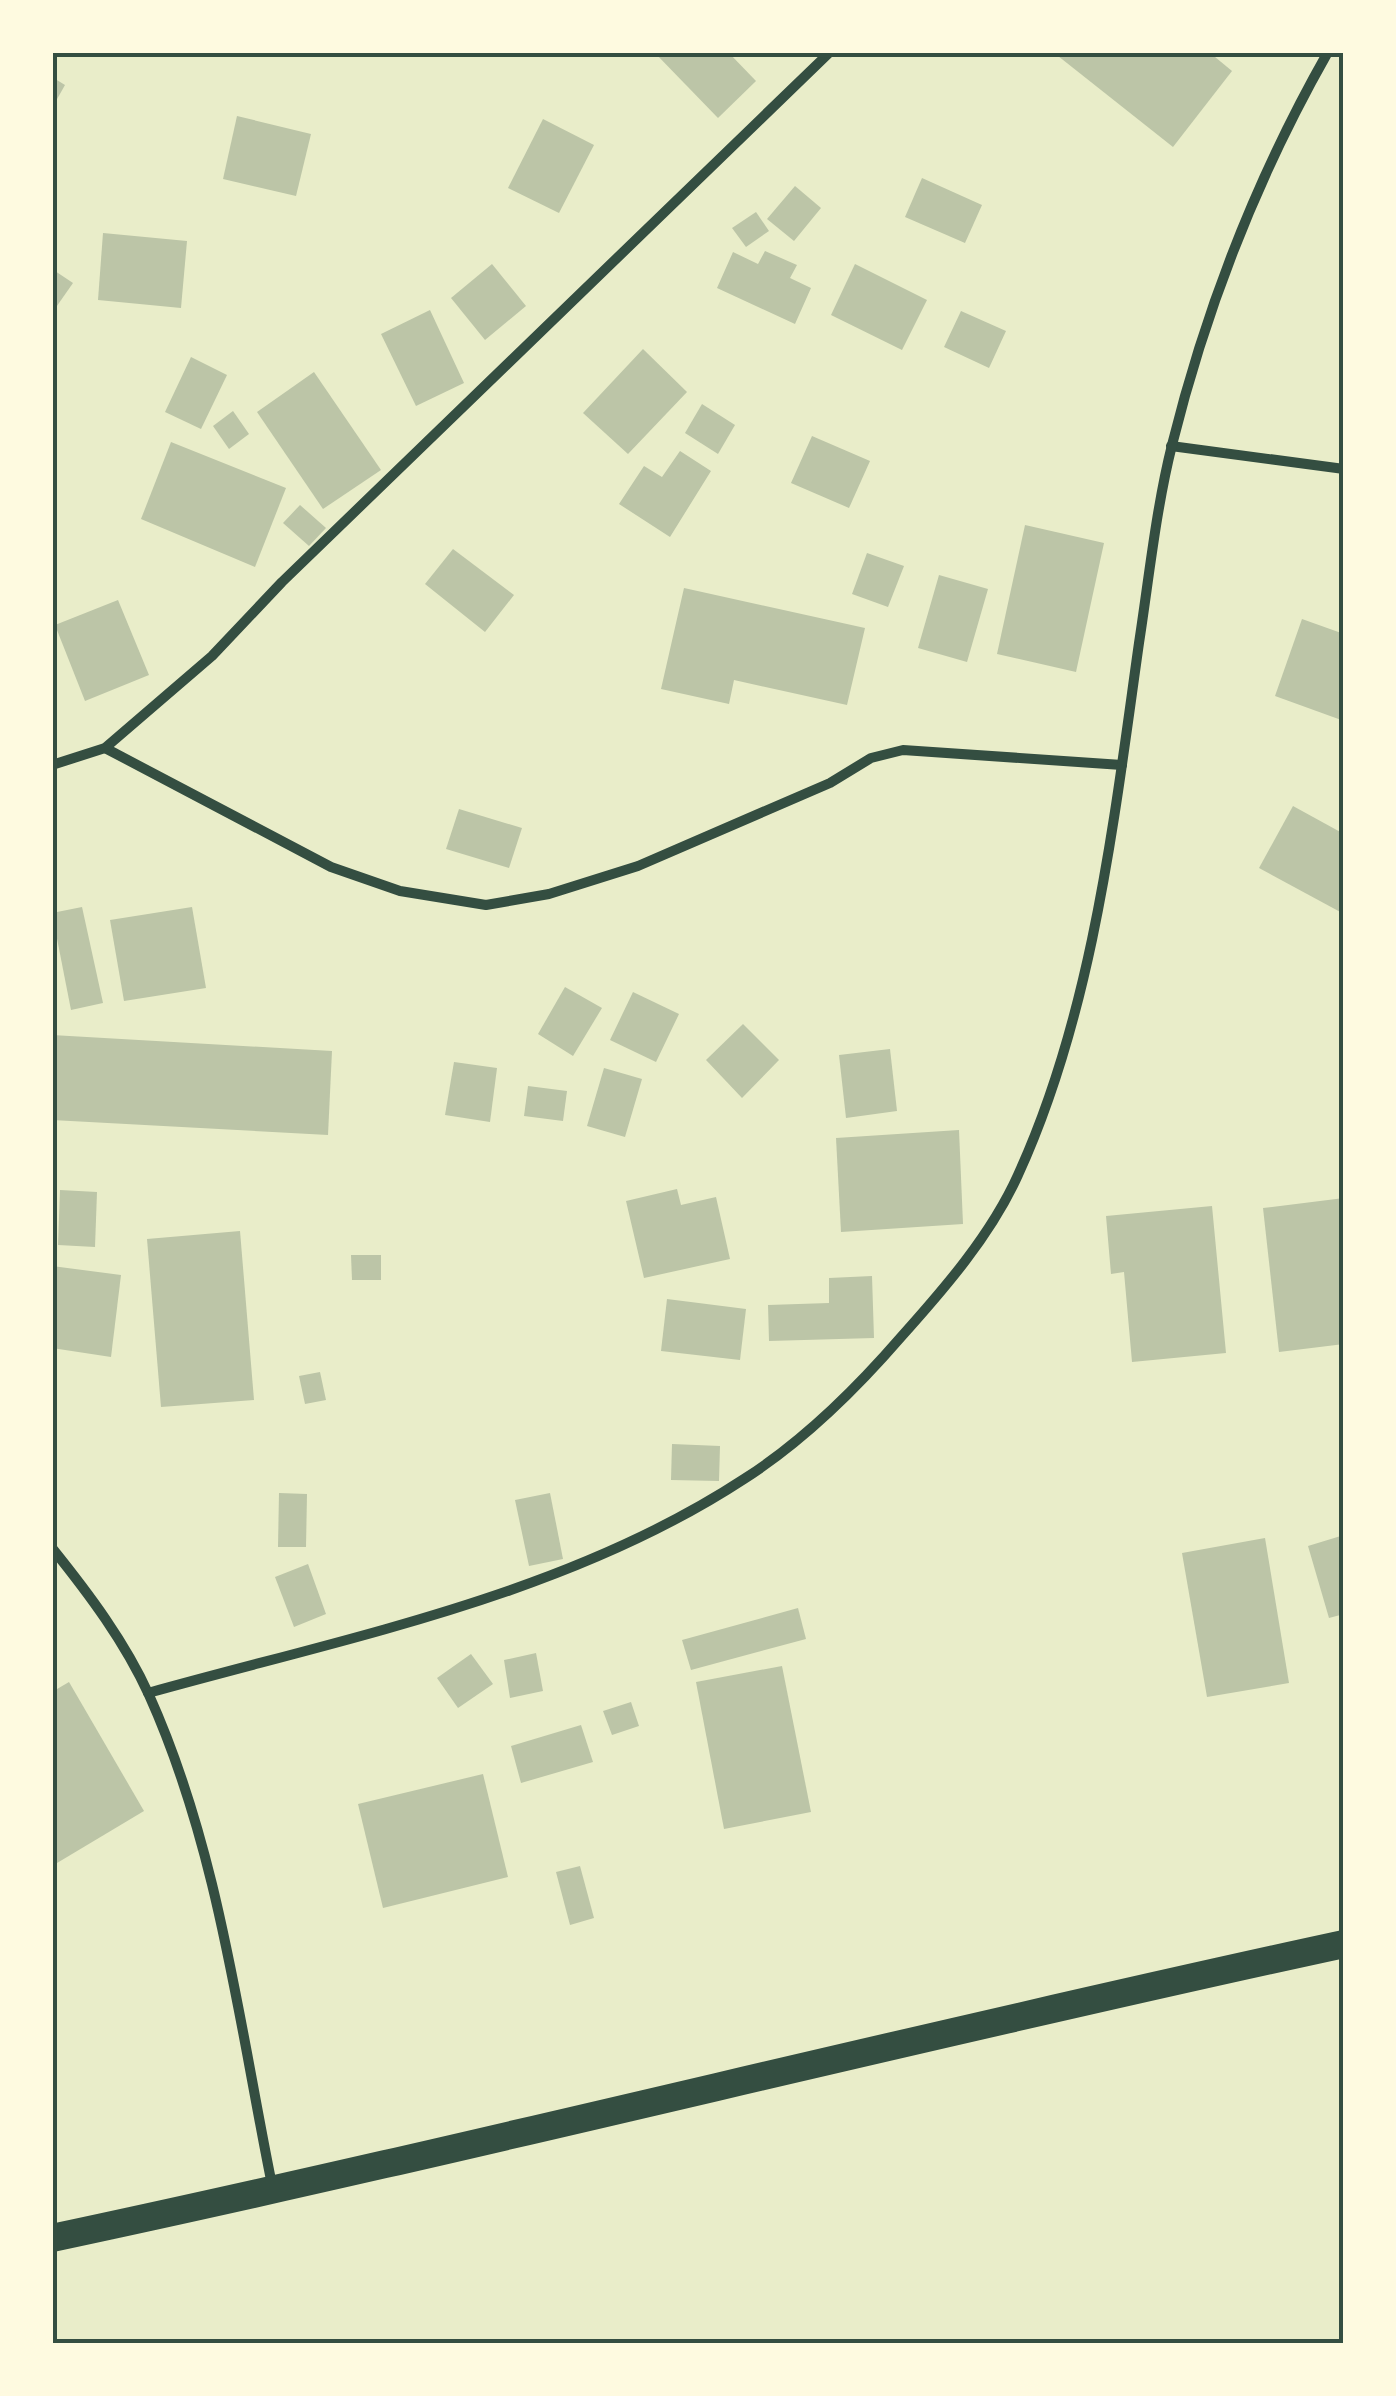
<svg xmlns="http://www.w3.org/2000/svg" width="1396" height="2396" font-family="'Libre Baskerville',serif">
<rect width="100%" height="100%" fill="#e9edc9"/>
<g fill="#bcc5a7">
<path d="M654,52h74l28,29 -38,37z"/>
<path d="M1053,52h156l23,19 -59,76z"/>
<path d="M52,77l13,8 -13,23z"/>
<path d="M237,116l74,18 -15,62 -73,-17z"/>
<path d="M543,119l51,26 -35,68 -51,-25z"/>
<path d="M922,178l60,27 -17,38 -60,-26z"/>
<path d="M795,186l26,22 -27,33 -27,-22z"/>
<path d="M756,212l13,19 -23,16 -14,-19z"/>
<path d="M103,233l84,8 -6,67 -83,-8z"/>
<path d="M765,251l32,14 -7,13 21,10 -16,36 -78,-36 16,-36 25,12z"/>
<path d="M492,264l34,42 -41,34 -34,-42z"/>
<path d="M855,264l72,36 -25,50 -71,-35z"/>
<path d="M52,269l21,14 -21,30z"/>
<path d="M430,310l34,73 -48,23 -35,-72z"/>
<path d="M961,311l45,20 -17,37 -45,-21z"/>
<path d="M643,349l44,43 -59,62 -45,-41z"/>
<path d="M191,357l36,18 -26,54 -36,-17z"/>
<path d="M314,372l67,98 -58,39 -66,-97z"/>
<path d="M702,404l33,21 -17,29 -33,-21z"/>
<path d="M233,411l16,23 -20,15 -16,-23z"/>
<path d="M812,436l58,25 -21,47 -58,-25z"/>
<path d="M171,442l115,46 -31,79 -114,-48z"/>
<path d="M680,451l31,20 -41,66 -51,-33 25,-38 18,11z"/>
<path d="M300,505l26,23 -17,18 -26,-23z"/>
<path d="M1025,525l79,18 -28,129 -79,-18z"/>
<path d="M453,549l61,46 -29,37 -60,-48z"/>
<path d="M867,553l37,13 -16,41 -36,-13z"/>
<path d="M939,575l49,14 -21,73 -49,-14z"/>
<path d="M684,588l181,40 -18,77 -113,-25 -5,24 -68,-15z"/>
<path d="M118,600l31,75 -64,26 -30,-76z"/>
<path d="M1302,619l42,15v87l-69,-25z"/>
<path d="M1293,806l51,28v80l-85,-46z"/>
<path d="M459,809l63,19 -13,40 -63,-19z"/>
<path d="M82,907l21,96 -32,7 -19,-97z"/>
<path d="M192,907l14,81 -82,13 -14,-81z"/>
<path d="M565,987l37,21 -29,48 -35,-22z"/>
<path d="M633,992l46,22 -23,48 -46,-22z"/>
<path d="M743,1024l36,36 -37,38 -36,-38z"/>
<path d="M52,1035l280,16 -4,84 -276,-15z"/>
<path d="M890,1049l7,62 -51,7 -7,-63z"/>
<path d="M454,1062l43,6 -7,54 -45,-7z"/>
<path d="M604,1068l38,11 -17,58 -38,-11z"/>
<path d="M528,1086l39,5 -4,30 -39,-5z"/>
<path d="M959,1130l4,94 -122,8 -5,-94z"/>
<path d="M677,1189l4,16 35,-8 14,62 -86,19 -18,-77z"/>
<path d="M60,1190l37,2 -2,55 -37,-2z"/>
<path d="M1344,1198v146l-65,8 -16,-144z"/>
<path d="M1212,1206l14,147 -94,9 -8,-90 -13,2 -5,-58z"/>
<path d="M240,1231l14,169 -93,7 -14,-168z"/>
<path d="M351,1255h30v25h-29z"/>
<path d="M52,1266l69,9 -10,82 -59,-9z"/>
<path d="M872,1276l2,62 -105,3 -1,-36 61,-2v-25z"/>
<path d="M667,1299l79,10 -6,51 -79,-9z"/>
<path d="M320,1372l6,28 -21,4 -6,-28z"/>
<path d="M672,1444l48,2 -1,35 -48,-1z"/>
<path d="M279,1493l28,1 -1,53h-28z"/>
<path d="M550,1493l13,66 -34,7 -14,-66z"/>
<path d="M1344,1535v79l-15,4 -21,-72z"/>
<path d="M1265,1538l24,145 -82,14 -25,-144z"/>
<path d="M308,1564l18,50 -32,13 -19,-50z"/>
<path d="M798,1608l8,31 -115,31 -9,-30z"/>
<path d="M536,1653l7,38 -33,7 -6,-38z"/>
<path d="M471,1654l22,30 -35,24 -21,-30z"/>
<path d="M782,1666l29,146 -87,17 -28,-147z"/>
<path d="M69,1682l75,129 -92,55v-174z"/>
<path d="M631,1702l8,24 -27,9 -9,-24z"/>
<path d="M581,1725l12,37 -72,21 -10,-37z"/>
<path d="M483,1774l25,103 -125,31 -25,-104z"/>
<path d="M580,1866l14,52 -24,7 -14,-53z"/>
</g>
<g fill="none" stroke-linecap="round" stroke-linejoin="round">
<g stroke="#344e41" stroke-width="10">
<path d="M1171,446l173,23"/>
<path d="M105,748l226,119 69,24 86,14 63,-11 89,-28 192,-83 41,-25 32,-8 219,15"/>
<path d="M52,765l53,-17 107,-92 70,-74 548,-530"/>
<path d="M52,1548c37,46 73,94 97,147 69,153 90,327 123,490"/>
<path d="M148,1693c200,-56 419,-98 596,-214 58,-37 112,-90 157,-142 43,-48 90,-102 117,-162 75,-164 96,-355 121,-532 10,-65 17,-134 33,-198 34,-137 86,-270 156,-393"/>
</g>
<path stroke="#344e41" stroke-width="28" d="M52,2238c432,-92 860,-201 1292,-294"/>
</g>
<rect width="1396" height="2396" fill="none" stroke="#fefae0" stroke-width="110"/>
<rect x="55" y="55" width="1286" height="2286" fill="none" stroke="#344e41" stroke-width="4"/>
</svg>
